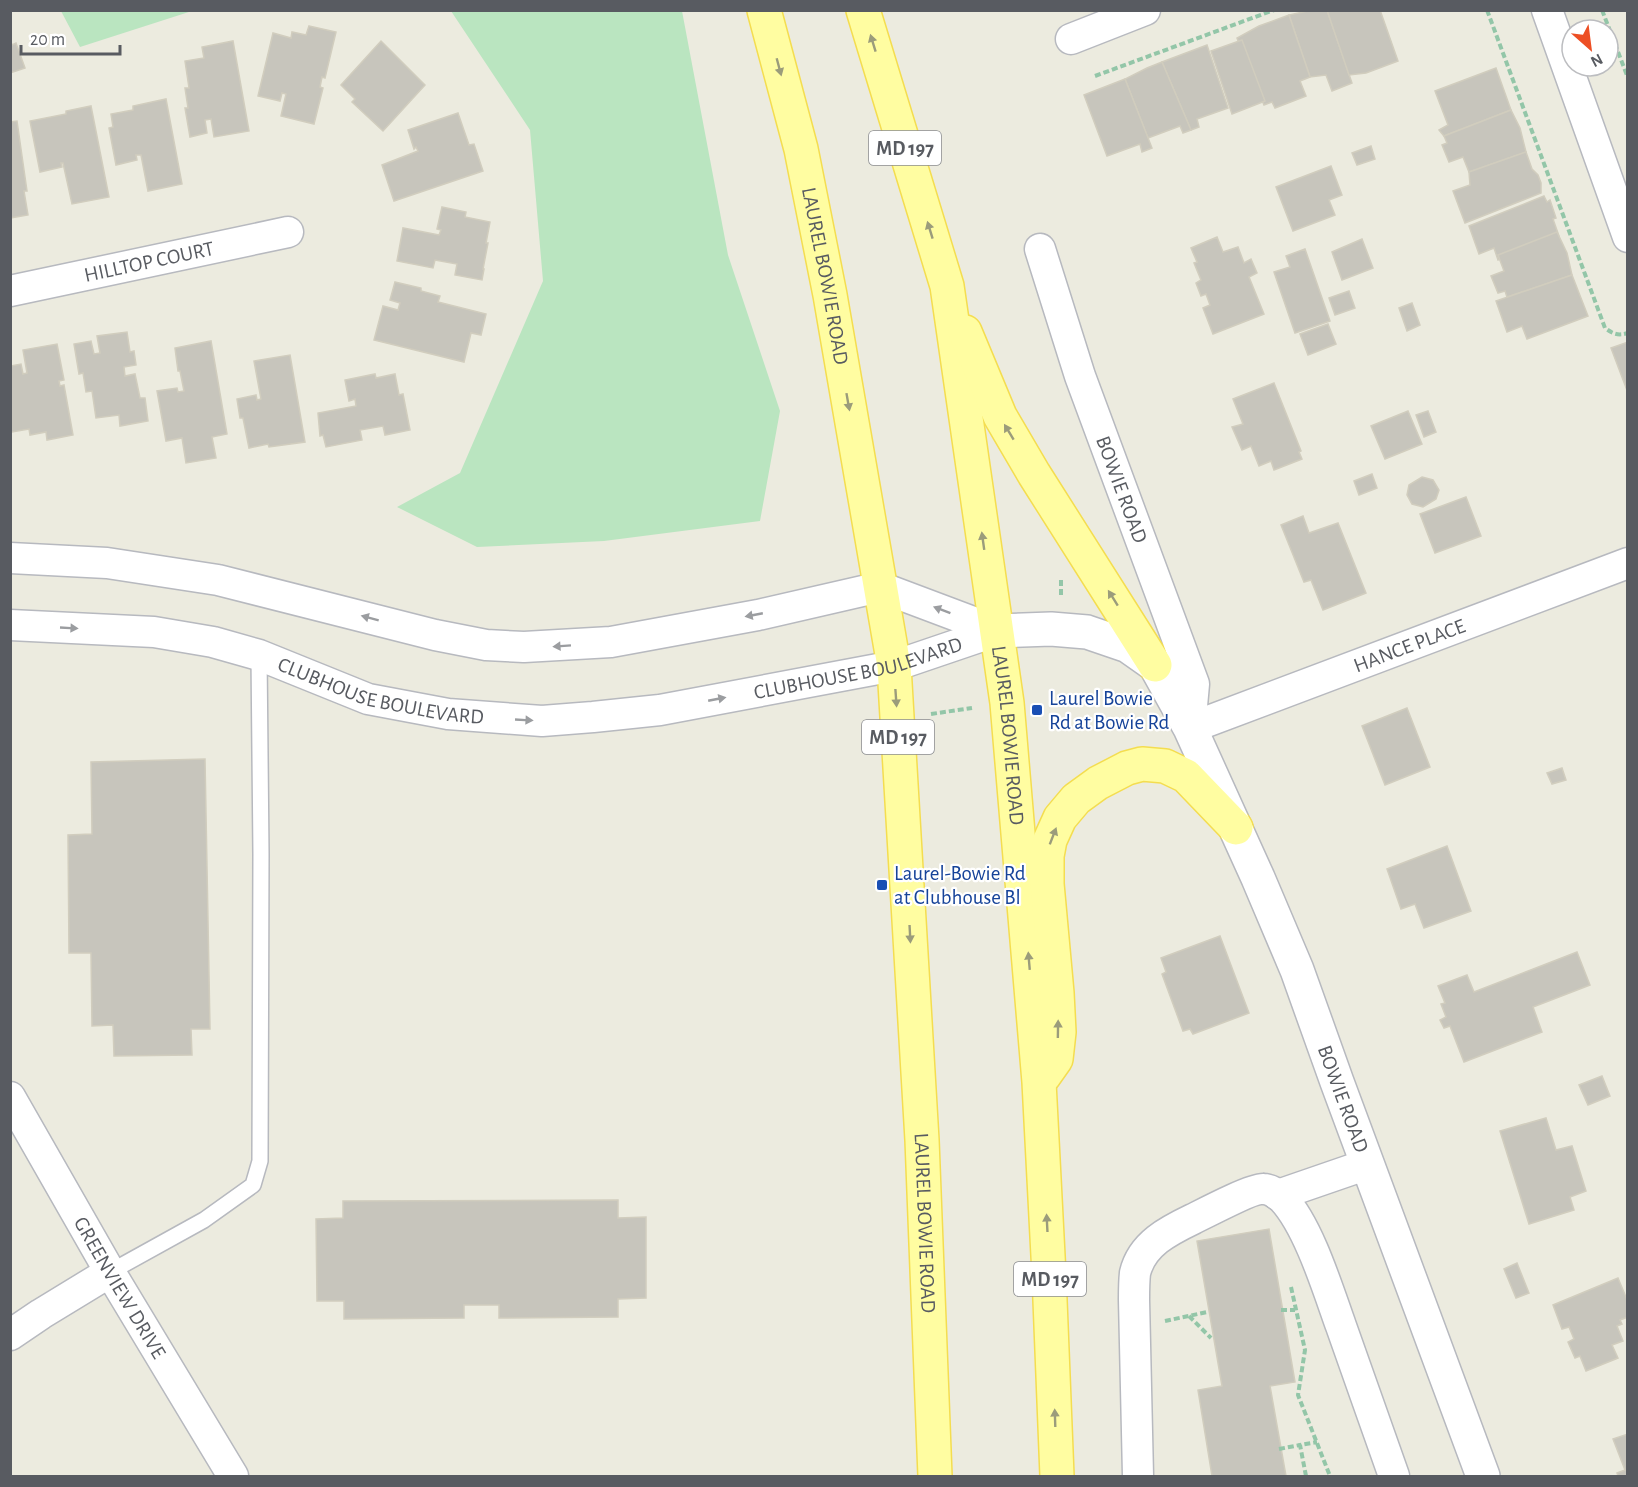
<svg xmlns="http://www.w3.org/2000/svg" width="1638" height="1487" font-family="'Alegreya Sans',sans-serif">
<rect width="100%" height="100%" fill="#ecebdf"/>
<g fill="#bae5c0">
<path d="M61,11h131l-112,36z"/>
<path d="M451,11h231l46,244 52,156 -20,110 -156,20 -127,6 -80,-40 63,-34 83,-192 -13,-151z"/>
</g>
<g fill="#c7c5bc" stroke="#d1cdbe" stroke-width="1.5">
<path d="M1327,10l25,73 -20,8 -6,-16 -16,2 -21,-62 23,-5z"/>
<path d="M1327,10h53l18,51 -32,12 -17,2z"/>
<path d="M1289,15l21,62 -10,4 6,15 -31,12 -3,-6 -8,3 -27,-67 22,-12z"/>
<path d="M309,26l27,6 -11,46 -3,-1 -2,10 3,1 -9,36 -33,-8 5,-22 -4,-1 -2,8 -22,-5 15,-63 18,5 1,-6 14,3z"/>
<path d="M10,39l2,6 4,-2 9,25 -15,5z"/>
<path d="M1242,40l23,61 -33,13 -21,-63z"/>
<path d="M233,41l16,90 -35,6 -3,-18 -6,1 2,13 -17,4 -5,-29h3l-3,-20h4l-4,-27 19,-3 -2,-11z"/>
<path d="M381,41l44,44 -42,46 -31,-29 3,-3 -14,-14z"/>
<path d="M1207,45l21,63 -31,11 2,8 -8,3 -29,-68z"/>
<path d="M1162,62l29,68 -8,3 -3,-7 -32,12 -23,-59 22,-11z"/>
<path d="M1496,68l15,42 -67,26 -5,-6 9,-5 -13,-34z"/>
<path d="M1125,79l27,69 -10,4 -2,-8 -33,12 -23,-61z"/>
<path d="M166,99l16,85 -34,7 -7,-36h-5l1,5 -21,5 -7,-37 4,-1 -2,-13 22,-4v-4z"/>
<path d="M91,106l18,91 -37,7 -9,-41h-2l1,4 -22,5 -10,-51 36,-7v-3z"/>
<path d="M1511,110l9,18 6,24 -57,20 -6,-15 -14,5 -7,-17 5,-2 -3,-7z"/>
<path d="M458,113l11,32 5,-1 9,27 -89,30 -12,-36 36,-14 -2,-4 -2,2 -6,-19z"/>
<path d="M17,121l10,70h-3l4,24 -18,3v-96z"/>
<path d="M1371,146l4,13 -18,6 -5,-12z"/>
<path d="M1526,152l6,17 6,6 3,8v10l-76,30 -12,-32 17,-6 -1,-13z"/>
<path d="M1331,166l11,29 -13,5 6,15 -42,16 -17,-44z"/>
<path d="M1544,196l3,6 3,-2 6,18 -3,1 6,17 -61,24 -4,-12 -15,6 -10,-28z"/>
<path d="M442,207l24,5 -1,5 25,5 -4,21h2l-5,26h1l-2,11 -27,-5 2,-11 -22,-4 -2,8 -36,-7 6,-33 36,7 2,-5 -4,-1z"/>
<path d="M1557,232l10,21 5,22 -65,22 -2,-6 -7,2 -7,-17 13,-5 -6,-16z"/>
<path d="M1217,237l6,15 15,-5 6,16 7,-4 6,14 -8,4 15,37 -51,20 -10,-26 7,-3 -4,-11 -5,2 -5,-13 5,-3 -7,-17 3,-1 -6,-14z"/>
<path d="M1362,239l11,29 -31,12 -10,-28z"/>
<path d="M1305,249l25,72 -35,12 -21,-61 16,-5 -4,-11z"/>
<path d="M1572,275l16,41 -61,23 -5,-13 -15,6 -11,-31z"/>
<path d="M395,282l26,6v3l19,5 -2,6 48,12 -5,21 -10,-2 -7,29 -90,-22 9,-34 15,4 2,-7 -10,-3z"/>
<path d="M1349,291l6,17 -20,7 -6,-17z"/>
<path d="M1412,303l8,22 -13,6 -8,-23z"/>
<path d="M1328,324l8,20 -28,11 -8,-21z"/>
<path d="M127,332l3,20 4,-1 2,14 -12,2 1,9 10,-2 5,24h5l3,23 -28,5 -1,-11 -23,3 -4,-27 -6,1 -3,-19 -4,1 -5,-30 17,-3 3,13 6,-1 -3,-17z"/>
<path d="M211,341l16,93 -15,3 4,21 -30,5 -4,-25 -16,3 -9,-50 20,-3 1,4 6,-1 -4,-20h-2l-3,-23z"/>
<path d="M1628,342v51l-17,-45z"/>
<path d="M57,344l7,36 -5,1 1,5 4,-1 9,50 -26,5 -1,-8 -16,3 -1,-6 -18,3 -1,-66 11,-2 2,10 4,-1 -4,-23z"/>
<path d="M290,355l15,87 -36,5 -1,-3 -19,4 -6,-30h-3l-3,-19 19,-4 1,5 4,-1 -7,-38z"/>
<path d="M375,374l1,4 19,-4 4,21 4,-1 7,36 -25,5 -2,-9 -23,4 2,10 -36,7 -3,-12 -3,1 -2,-23 38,-7 -1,-7 -6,2 -4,-21z"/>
<path d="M1274,383l27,68 -2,1 3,7 -28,11 -3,-9 -12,5 -8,-20 -9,4 -10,-23 11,-3 -10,-25z"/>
<path d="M1408,411l14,33 -37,15 -14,-33z"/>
<path d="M1428,411l8,21 -12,5 -8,-22z"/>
<path d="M1372,474l5,14 -18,7 -5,-14z"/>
<path d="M1422,477l11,3 6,10 -3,9 -13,8 -11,-3 -5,-9 2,-10z"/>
<path d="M1466,497l15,39 -46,17 -15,-39z"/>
<path d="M1303,516l6,17 29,-10 28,70 -43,17 -12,-30 -7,2 -23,-57z"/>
<path d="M1407,708l23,59 -45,18 -23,-59z"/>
<path d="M205,759l5,270h-19l1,26 -78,1 -1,-31 -21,1 -1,-73h-22l-1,-118 24,-1 -1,-72z"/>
<path d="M1562,768l4,12 -14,4 -5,-11z"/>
<path d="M1447,846l24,65 -47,17 -9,-24 -14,5 -14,-40z"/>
<path d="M1220,936l29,77 -56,21 -3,-5 -7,2 -21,-57 4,-2 -5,-14z"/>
<path d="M1577,952l13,33 -57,22 9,25 -78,30 -14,-36 -6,2 -4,-8 6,-3 -5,-13 4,-1 -7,-17 29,-11 7,17z"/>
<path d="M1602,1076l8,20 -22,9 -9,-20z"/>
<path d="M1546,1118l10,32 16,-4 14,45 -16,6 4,13 -45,14 -29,-93z"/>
<path d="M618,1200v18l28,-1v81l-28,1v18l-119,1v-13h-35v13l-120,1v-18h-27l-1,-82 27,-1v-17z"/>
<path d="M1269,1229l26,153 -25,4 16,90h-74l-14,-86 24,-4 -25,-145z"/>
<path d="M1517,1263l12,30 -13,5 -12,-29z"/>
<path d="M1618,1278l10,24v15l-8,3 2,4 -5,2 6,15 -11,4 6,13 -32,13 -6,-15 -5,2 -7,-16 6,-3 -5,-12 -7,2 -9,-24z"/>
<path d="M1628,1434v42h-10l-1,-3 8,-3 -12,-31z"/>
</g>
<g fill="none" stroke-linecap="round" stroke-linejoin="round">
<g stroke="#b7b9bf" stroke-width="18">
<path id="service" d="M110,1272l94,-52 49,-35 7,-24 1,-307 -2,-199"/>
</g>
<g stroke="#b7b9bf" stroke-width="33">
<g id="minor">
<path d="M1547,10l81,227"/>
<path d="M1071,39l74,-29"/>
<path id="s1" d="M1040,249l40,127 114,308 -4,44 438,-165"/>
<path id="s2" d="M10,291l278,-59"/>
<path d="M10,558l97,5 111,17 217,55 51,10 38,2 87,-5 147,-27 122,-28 117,44"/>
<path id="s3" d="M10,625l144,7 59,10 46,13 109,44 80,15 94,7 51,-4 67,-7 234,-44 103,-35"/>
<path id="s4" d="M10,1097l100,175 123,204"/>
<path d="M1278,1195l90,-31"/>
<path d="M10,1335l31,-21 69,-42"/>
<path d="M1138,1476l-4,-176c0,-9 0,-18 1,-27 7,-29 33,-42 58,-54 12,-6 60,-31 70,-30 7,0 15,5 20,10 26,28 45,91 58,127 18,50 35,100 53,150"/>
</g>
</g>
<g stroke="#b7b9bf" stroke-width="36">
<g id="tertiary">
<path id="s5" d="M997,631l54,-2 36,3 41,14 27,19 35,63 68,150 39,92 40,112 146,394"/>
</g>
</g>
<g stroke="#f4dd50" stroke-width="36">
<g id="primary">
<path id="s6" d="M764,10l37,139 29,146 64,371 28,474 13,336"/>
<path id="s7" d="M863,10l84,276 60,417 32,379 10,193 8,201"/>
<path d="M965,332l35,84 34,58 121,191"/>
<path d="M1044,1076l12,-17 3,-27 -2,-39 -10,-109v-28l3,-16 10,-22 16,-19 22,-16 29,-15 15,-4 23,2 21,10 50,52"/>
</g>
</g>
<g stroke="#93c6a8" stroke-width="4" stroke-dasharray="6 3" stroke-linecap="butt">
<path d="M1487,10l118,318c8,6 13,8 23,5"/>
<path d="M1602,10l26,68"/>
<path d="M1095,76l179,-66"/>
<path d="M1061,580v17"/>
<path d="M931,714l41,-6"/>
<path d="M1291,1287l14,63 -7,45 32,81"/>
<path d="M1281,1310h14"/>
<path d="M1189,1316l22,22"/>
<path d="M1165,1321l42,-9"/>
<path d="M1279,1449l21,-4"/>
<path d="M1306,1476l-6,-31 17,-3"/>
</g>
<use href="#service" stroke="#fff" stroke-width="15"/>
<use href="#minor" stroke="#fff" stroke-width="30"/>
<use href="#tertiary" stroke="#fff" stroke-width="33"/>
<use href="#primary" stroke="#fffda1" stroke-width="33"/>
</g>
<defs><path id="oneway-solid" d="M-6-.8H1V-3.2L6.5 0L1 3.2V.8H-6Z" transform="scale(1.5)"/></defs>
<g fill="#9b9c7b">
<use href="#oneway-solid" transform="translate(873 43) rotate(-107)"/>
<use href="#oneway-solid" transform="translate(779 67) rotate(75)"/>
<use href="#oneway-solid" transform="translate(930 230) rotate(-107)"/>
<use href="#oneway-solid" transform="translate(848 402) rotate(80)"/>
<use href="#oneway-solid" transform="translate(1009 432) rotate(-121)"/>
<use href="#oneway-solid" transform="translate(983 541) rotate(-98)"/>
<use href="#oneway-solid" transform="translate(1113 598) rotate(-122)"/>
<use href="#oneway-solid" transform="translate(896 698) rotate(86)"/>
<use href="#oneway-solid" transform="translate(1053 836) rotate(-69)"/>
<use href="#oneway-solid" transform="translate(910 934) rotate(87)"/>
<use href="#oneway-solid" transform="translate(1029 961) rotate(-95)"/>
<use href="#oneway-solid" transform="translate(1058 1029) rotate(-89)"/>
<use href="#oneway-solid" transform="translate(1047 1223) rotate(-93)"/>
<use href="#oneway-solid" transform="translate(1055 1418) rotate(-92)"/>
</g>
<g fill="#9b9da0">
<use href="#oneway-solid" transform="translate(942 610) rotate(-159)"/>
<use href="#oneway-solid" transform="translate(754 615) rotate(169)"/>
<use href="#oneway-solid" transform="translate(370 618) rotate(-165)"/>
<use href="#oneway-solid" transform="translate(69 628) rotate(3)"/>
<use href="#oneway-solid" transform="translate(562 646) rotate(176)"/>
<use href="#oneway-solid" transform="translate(717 699) rotate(-11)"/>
<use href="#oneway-solid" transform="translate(524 720) rotate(3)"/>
</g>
<g fill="#1a4fb4" stroke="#fff" stroke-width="2">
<rect x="1031" y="704" width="12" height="12" rx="3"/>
<rect x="876" y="879" width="12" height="12" rx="3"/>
</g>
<g text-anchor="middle" stroke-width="4.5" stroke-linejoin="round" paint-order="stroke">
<g fill="#fff" stroke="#8a8c90" stroke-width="1.5">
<rect x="869" y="131" width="72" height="34" rx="4.5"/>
<rect x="862" y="720" width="72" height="34" rx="4.5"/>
<rect x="1014" y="1262" width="72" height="34" rx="4.5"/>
</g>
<g font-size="20" font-weight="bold" fill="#585b61">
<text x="905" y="155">MD 197</text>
<text x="898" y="744">MD 197</text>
<text x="1050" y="1286">MD 197</text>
</g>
<g font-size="21" fill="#585b61" stroke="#fff">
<text dy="7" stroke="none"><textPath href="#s2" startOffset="142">HILLTOP COURT</textPath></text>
<text dy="7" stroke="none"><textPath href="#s6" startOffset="273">LAUREL BOWIE ROAD</textPath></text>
<text dy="7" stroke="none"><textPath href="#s1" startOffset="254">BOWIE ROAD</textPath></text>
<text dy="7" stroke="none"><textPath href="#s1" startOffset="740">HANCE PLACE</textPath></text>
<text dy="7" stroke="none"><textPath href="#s3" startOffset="866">CLUBHOUSE BOULEVARD</textPath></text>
<text dy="7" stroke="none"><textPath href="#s3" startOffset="380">CLUBHOUSE BOULEVARD</textPath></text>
<text dy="7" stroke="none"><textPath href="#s7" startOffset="742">LAUREL BOWIE ROAD</textPath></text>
<text dy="7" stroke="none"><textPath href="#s5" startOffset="640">BOWIE ROAD</textPath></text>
<text dy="7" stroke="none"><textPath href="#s6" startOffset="1227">LAUREL BOWIE ROAD</textPath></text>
<text dy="7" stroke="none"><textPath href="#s4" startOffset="220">GREENVIEW DRIVE</textPath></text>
</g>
<g font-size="21" fill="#164399" stroke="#fff" text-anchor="start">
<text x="1049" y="705">Laurel Bowie<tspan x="1049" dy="24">Rd at Bowie Rd</tspan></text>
<text x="894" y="880">Laurel-Bowie Rd<tspan x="894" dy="24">at Clubhouse Bl</tspan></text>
</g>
</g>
<rect width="1638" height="1487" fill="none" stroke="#585b61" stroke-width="24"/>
<g transform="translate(1590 48) rotate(152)"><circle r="28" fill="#ffffff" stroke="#bcbdc0" stroke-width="1.5"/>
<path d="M0-4.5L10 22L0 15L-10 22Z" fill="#ed4f24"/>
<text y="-9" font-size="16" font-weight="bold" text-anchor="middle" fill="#585b61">N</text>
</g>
<path d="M21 45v9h99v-9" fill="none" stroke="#585b61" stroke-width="3"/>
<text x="30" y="45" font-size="18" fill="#585b61" stroke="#ffffff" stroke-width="4.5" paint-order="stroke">20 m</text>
</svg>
